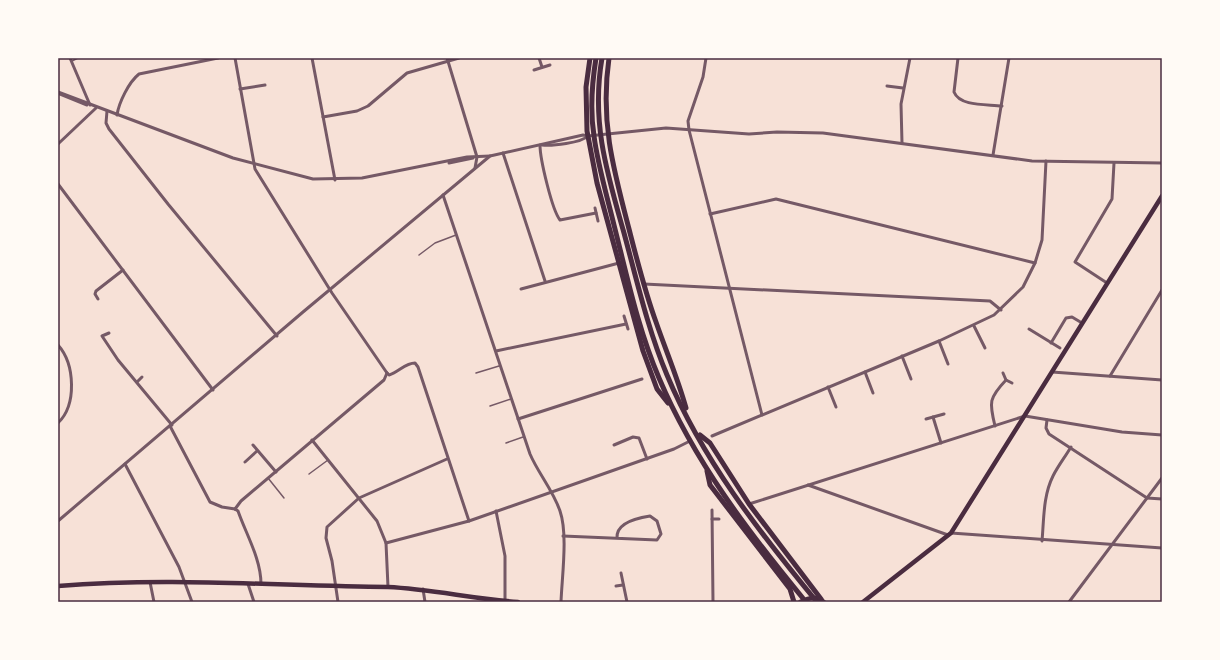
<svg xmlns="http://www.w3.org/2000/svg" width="1220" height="660" font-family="'Source Sans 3',sans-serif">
<rect width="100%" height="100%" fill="#f7e1d7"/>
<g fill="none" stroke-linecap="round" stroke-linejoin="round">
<g stroke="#755966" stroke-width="1.5">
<path d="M72,61l6,-3"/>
<path d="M419,255l16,-12 21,-8"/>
<path d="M476,373l23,-7"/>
<path d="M490,406l21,-7"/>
<path d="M506,443l17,-6"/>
<path d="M309,474l19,-14"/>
<path d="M268,478l16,20"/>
</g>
<g stroke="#755966" stroke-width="3">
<path d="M70,58l20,47"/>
<path d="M235,58l20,111 77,124 55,80"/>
<path d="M312,58l23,122"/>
<path d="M447,58l30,99 -2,11"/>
<path d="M539,58l3,9"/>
<path d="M706,58l-3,19 -15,44 1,9 73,285"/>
<path d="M958,58l-4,34c6,15 34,12 48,14"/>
<path d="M534,70l16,-5"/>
<path d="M887,86l16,2"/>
<path d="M240,89l25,-4"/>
<path d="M58,92l175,66 80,21 49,-1 105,-21 23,-1"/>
<path d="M60,94l27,11"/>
<path d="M107,111l-1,12 3,6 59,75 109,132"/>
<path d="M117,115c2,-13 12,-33 22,-41l79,-16"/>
<path d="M323,117l34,-6 11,-5 39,-33 52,-15"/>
<path d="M902,143l-1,-39 9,-46"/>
<path d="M58,144l38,-36"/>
<path d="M540,145c0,14 12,65 20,75l36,-7"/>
<path d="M542,145c10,1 39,-2 46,-9"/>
<path d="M503,153l42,128"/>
<path d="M993,155l16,-97"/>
<path d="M449,163l24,-5"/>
<path d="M58,184l155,206"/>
<path d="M443,195l87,259c8,19 23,36 30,57 8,23 2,65 1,91"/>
<path d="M595,208l3,13"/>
<path d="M710,214l66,-15 259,64"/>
<path d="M1107,283l-32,-21 37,-63 2,-36"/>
<path d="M644,284l346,17 11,9"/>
<path d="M521,289l98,-26"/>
<path d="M98,299l-3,-5 1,-3 27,-21"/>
<path d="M624,316l4,13"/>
<path d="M974,326l11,22"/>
<path d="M1029,329l31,19"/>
<path d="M109,333l-7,3 16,24 54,65"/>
<path d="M939,341l9,23"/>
<path d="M1051,343l15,-25 6,-1 10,6"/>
<path d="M58,345c17,19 19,60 0,78"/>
<path d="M496,351l130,-27"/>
<path d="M902,356l9,23"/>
<path d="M865,372l8,21"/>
<path d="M1052,372l110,8"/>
<path d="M387,373l2,2c10,-3 16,-12 26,-12l3,4 51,154"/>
<path d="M1003,373l3,7 6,3"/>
<path d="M1110,376l52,-86"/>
<path d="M137,382l5,-5"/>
<path d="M828,387l8,20"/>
<path d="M933,417l8,26"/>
<path d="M518,419l124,-40"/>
<path d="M926,419l18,-5"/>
<path d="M1047,420l-1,8 3,6 98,64 15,1"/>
<path d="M170,426l40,76 12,5 13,2"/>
<path d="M995,426c-6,-24 -6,-28 11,-46"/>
<path d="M712,436l227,-95 55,-26 29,-28 12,-24 7,-23 4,-79"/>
<path d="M312,440l65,81 9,22 2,44"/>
<path d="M253,445l23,27"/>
<path d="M614,445l19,-8 6,1 8,21"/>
<path d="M245,462l12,-11"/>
<path d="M125,464l54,103 13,35"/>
<path d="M808,485l140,50"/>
<path d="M749,504l276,-88 97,16 40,3"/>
<path d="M235,509l6,-8 143,-121 3,-7"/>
<path d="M235,509l3,2c8,23 23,48 23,73"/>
<path d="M712,510l1,92"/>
<path d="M496,511l9,45v45"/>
<path d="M712,519h7"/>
<path d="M58,521l245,-209 187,-156 93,-21 5,1 78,-8 83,6 28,-2 46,1 209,28 130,2"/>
<path d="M951,533l211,15"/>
<path d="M563,536l94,4 4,-6 -4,-13 -7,-5c-13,2 -34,7 -33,22"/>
<path d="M1042,541c2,-22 1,-45 11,-65 5,-10 12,-19 18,-29"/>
<path d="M386,543l83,-22 205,-72 16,-8"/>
<path d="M621,573l6,29"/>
<path d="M150,582l4,20"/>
<path d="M248,584l6,18"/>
<path d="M616,586l7,-1"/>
<path d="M423,589l2,13"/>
<path d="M338,602l-6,-41 -6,-23 1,-11 32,-29 88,-39"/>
<path d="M1069,602l93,-124"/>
</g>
<g stroke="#4a2c40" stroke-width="4.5">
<path d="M58,586c110,-9 220,0 330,1 43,2 86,12 130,15"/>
<path d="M800,602c8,-4 17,-7 24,0"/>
<path d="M863,602l88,-69 211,-337"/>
</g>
<g stroke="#4a2c40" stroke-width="5">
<path d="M590,58l-4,29 1,44 10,52 46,168 14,38 11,14"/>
<path d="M596,58c-4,25 -6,53 -2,78 4,30 13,60 20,89 13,51 24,104 45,153 35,83 90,155 147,224"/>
<path d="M602,58c-11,64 5,115 22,175 13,48 24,97 43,142 35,84 93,158 150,227"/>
<path d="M609,58c-9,63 4,110 20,171 8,31 16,63 27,93 10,29 22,57 30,86"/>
<path d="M700,435l10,8 39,61 72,95"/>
<path d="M707,471l3,14 80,104 4,13"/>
</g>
</g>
<rect width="1220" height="660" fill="none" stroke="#fffaf5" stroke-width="118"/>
<rect x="59" y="59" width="1102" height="542" fill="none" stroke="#4a2c40" stroke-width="1.5"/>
</svg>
